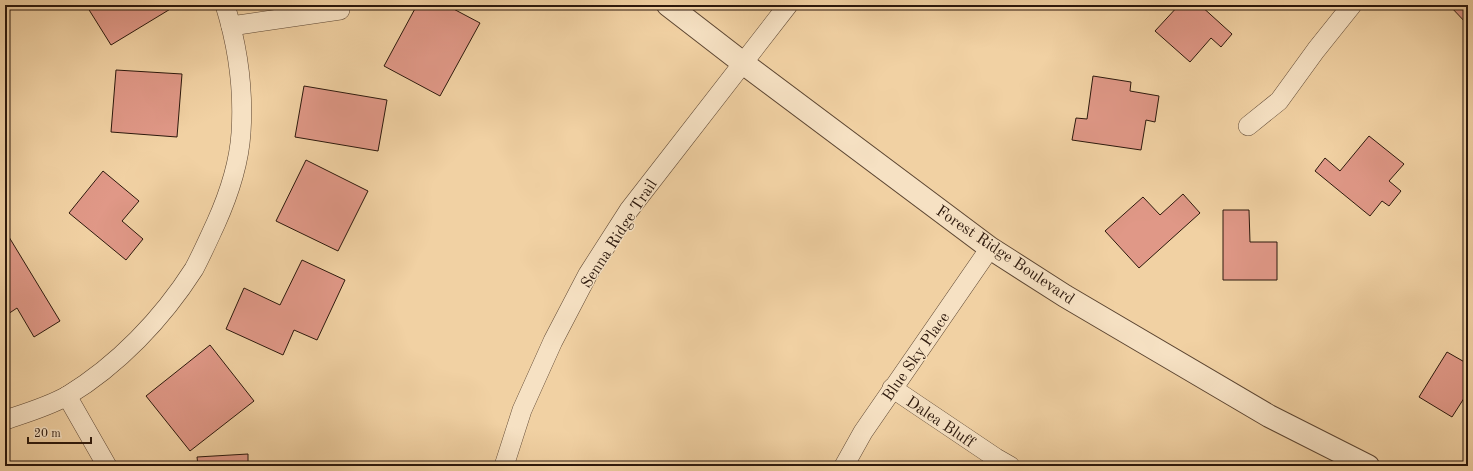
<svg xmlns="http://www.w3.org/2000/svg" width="1473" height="471" font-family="'Old Standard TT',serif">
<rect width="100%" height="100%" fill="#f1d1a3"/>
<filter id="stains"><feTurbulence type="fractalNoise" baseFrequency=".005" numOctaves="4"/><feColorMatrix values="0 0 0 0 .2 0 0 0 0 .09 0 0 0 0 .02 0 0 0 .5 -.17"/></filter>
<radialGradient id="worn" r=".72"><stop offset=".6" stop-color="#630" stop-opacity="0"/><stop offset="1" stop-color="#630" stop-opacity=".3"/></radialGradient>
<g fill="#e09887" stroke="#2c180c">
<path d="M86,5h85l1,3 -61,37z"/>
<path d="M417,5h29l34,18 -40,73 -56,-30z"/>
<path d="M1179,5h21l32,29 -11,13 -10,-9 -21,24 -35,-31z"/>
<path d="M1449,5h19v20z"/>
<path d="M116,70l66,4 -5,63 -66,-5z"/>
<path d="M1093,76l38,6 -1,9 29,5 -4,26 -9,-2 -5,30 -69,-10 4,-22 11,1z"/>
<path d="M304,86l83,14 -9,51 -83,-14z"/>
<path d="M1369,136l35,28 -15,17 12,10 -12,15 -7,-5 -12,15 -55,-45 10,-13 15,13z"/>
<path d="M306,160l62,31 -30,60 -62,-30z"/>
<path d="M103,171l36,30 -17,20 21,18 -17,21 -57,-47z"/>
<path d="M1183,194l17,19 -61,55 -34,-37 38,-34 17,18z"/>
<path d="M1223,210h26l1,32h27v38h-54z"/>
<path d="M9,237l51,84 -26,16 -17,-29 -12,8v-76z"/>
<path d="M302,260l43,20 -28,60 -23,-10 -11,25 -57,-26 18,-41 36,17z"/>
<path d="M210,345l44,56 -64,50 -44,-55z"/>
<path d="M1447,352l21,12v28l-16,25 -33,-20z"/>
<path d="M248,454v12h-50l-1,-9z"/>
</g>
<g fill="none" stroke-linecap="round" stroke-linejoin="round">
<g stroke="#5d4632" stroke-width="20">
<g id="minor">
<path d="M231,26l109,-16"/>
<path d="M1248,126l31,-25 37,-51 36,-45"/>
<path d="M892,388l104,70 14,8"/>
<path d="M67,396l40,70"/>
<path d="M5,420c21,-7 42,-13 62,-24 51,-31 95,-77 127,-127 8,-15 15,-31 22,-46 13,-29 23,-59 25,-90 3,-45 -3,-86 -16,-128"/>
<path d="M504,466l18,-56 31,-69 35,-67 41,-64 159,-205"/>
<path d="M844,466l19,-34 127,-184"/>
</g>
</g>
<g stroke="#5d4632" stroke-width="24">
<path id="tertiary" d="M668,5l75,58 247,185 75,48 204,120 99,50"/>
</g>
<use href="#minor" stroke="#f6e1c3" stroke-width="19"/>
<use href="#tertiary" stroke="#f6e1c3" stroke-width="22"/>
</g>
<g text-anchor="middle" stroke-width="3" stroke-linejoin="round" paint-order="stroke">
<g font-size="16" fill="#2c180c" stroke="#f6e1c3">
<text transform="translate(618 233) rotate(-57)" y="6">Senna Ridge Trail</text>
<text transform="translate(1006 254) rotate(34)" y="6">Forest Ridge Boulevard</text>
<text transform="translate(915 356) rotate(-55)" y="6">Blue Sky Place</text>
<text transform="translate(941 421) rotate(34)" y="6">Dalea Bluff</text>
</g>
</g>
<rect width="1473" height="471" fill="none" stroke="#f1d1a3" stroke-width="20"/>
<rect x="6" y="6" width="1461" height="459" fill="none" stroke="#2c180c" stroke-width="2"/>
<rect x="10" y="10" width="1453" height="451" fill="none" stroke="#2c180c"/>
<path d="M28 437v6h63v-6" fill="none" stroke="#2c180c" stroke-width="2"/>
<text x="34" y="437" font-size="12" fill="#2c180c" stroke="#f6e1c3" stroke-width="3" paint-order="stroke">20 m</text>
<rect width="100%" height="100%" filter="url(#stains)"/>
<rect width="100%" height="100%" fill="url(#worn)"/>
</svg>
